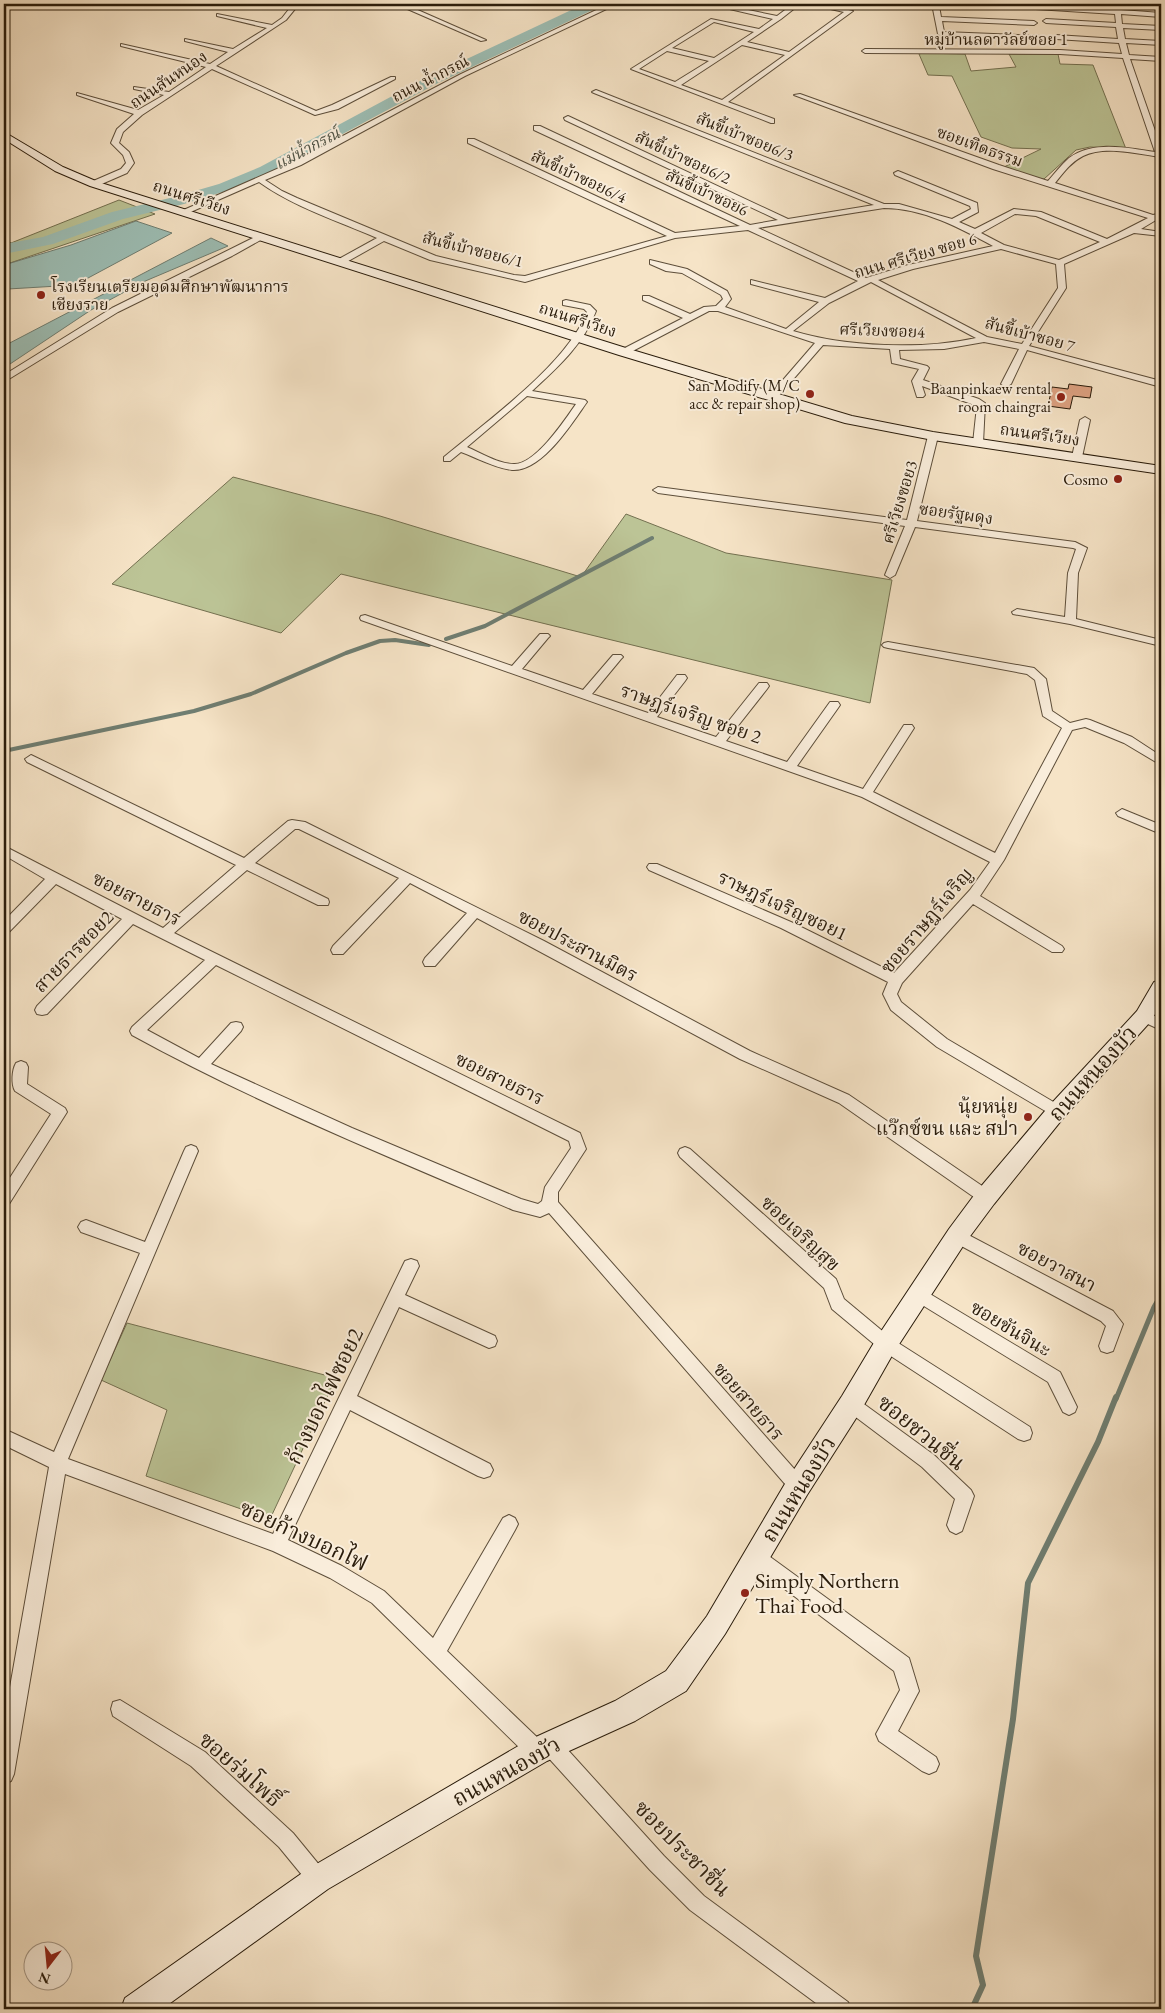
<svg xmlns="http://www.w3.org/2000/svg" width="1165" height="2013" font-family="'EB Garamond','Noto Serif Thai',serif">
<rect width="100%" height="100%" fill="#f6e4c7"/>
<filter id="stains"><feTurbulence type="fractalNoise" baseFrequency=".004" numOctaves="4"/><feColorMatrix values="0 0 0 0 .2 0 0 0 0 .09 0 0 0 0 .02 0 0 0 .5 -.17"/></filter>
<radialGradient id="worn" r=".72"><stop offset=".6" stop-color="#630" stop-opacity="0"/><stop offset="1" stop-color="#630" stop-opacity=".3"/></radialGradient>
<g fill="#bcc496" stroke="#737050">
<path d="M923,53l42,1 6,17 45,-4 -7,-13h49l2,10 33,1 33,84 -36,-2 -14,3 -32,29h-7l-33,-12 37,-18 -29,-1 -31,-11 -29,-61 -24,-1 -9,-21z"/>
<path d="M119,200l36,14 -151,51v-27l7,5z"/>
<path d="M233,477l147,39 201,61 45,-63 100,39 166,27 -22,123 -529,-129 -60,59 -169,-49z"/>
<path d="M127,1323l209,55 -66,141 -124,-43 21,-66 -66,-30z"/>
</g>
<g fill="#9dbfb6" stroke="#6f7e72">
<path d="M136,221l36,12 -97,52 -67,4 -4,-5v-19l67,-20z"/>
<path d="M211,238l17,8 -85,36 -52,28 -87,58v-22z"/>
</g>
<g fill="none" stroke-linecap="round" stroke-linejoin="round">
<g stroke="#6f7e72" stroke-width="4">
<path d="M446,639l39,-13 167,-88"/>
<path d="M4,751l190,-40 57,-17 95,-41 34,-12 15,-1 34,5"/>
</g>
<path stroke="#6f7e72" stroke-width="5" d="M1116,1399l38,-92 7,-12"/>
<path stroke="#6f7e72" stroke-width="6" d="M972,2009l11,-24 -7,-29 37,-237 15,-136 70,-141 18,-45"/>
<path fill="#9dbfb6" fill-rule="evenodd" d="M584,4h16l-1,3 -165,78 -164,88 -41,17 -45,14 -61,15 -70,25 -49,10v-10l39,-7 69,-25 62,-15 45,-13 41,-17 164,-88z"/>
</g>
<path fill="#dea383" stroke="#2a1c0b" d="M1069,384l23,3 -2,11 -17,-2 -3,13 -22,-3 4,-19 16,2z"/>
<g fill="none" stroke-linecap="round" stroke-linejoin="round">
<g stroke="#5d4e3a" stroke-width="2">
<g id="street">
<path d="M293,4h6l-13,16 -70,46 100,45 16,-6 59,-28h4v2l-57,30 -23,6 -103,-46 -70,46 -19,17 -4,11 10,9 5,11 -7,10 -30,13h-6v-4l30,-13 5,-6 -3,-8 -12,-12 6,-14 17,-15 -57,-19v-2l61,17 26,-15 -30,-6v-2l35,5 37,-25 -85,-21v-2l89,20 18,-12 -43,-11v-2l48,10 34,-21 -50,-12v-2l55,11 10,-7z"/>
<path d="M396,4h8l82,36 -5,1z"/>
<path d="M609,4h8l-152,72 -164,89 -36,15 17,11 15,7 139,58 78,19 11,1 142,-40 -199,-93v-4h6l201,94 65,-7 -206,-96v-4h6l210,99 28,-5 -213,-100 -1,-2 4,-2 220,103 86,-14 -280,-112 -2,-1 4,-2 288,114h15l53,15 19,-10 -1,-3 -75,-31 -1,-2 4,-2 79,32 1,9 -19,10 16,7 39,-20 27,3 66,27 41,-21 -155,-49 -199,-74 6,-1 199,71 49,16c7,-8 13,-16 21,-23 24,-18 59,-10 86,-6l-32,-94 -63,-4 -195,-1 -3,-2 3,-2 195,1 62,4 -3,-11 -63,-4 -3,-2 3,-2 62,4 -2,-12 -70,-4 -3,-2 3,-2 70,4 -1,-9 -110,-7 -3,2 -63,-3 2,11 93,4 3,2 -3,2 -92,-4 2,11 99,4 3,2 -3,2 -102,-4 -3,-2 -6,-30h87l95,6v-6h6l1,6 40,3v4l-40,-3 1,10 39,2v4l-38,-2 2,11 36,2v4l-35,-2 3,12 32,2v4l-31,-2 31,89v9c-23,-3 -56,-12 -78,-1 -12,6 -20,17 -28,27l98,32 8,-2v4l-20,12 20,3v4l-27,-3 -70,31 2,24 -37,58 132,35v6l-134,-37 -16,34 -5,3 -5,-3 18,-35 -35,-7 -40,7 -45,1 1,9 27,7 2,2 -6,12 56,19 6,4 -2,40 -5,3 -5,-3 4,-37 -55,-20 3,9 -2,2h-6l-5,-16 7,-12 -27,-6 -2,-14 -67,-4 -47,54 -3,1 -5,-3 2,-2 45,-52 -97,-32h-9l-82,43h-6v-4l62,-32 -40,-18v-4h6l41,18 14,-7 12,-1 7,-7 -2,-4 -39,-22 -16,-2 -16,-7v-4l37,9 40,22 4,8 -6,8 61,22 33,-27 -68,-18v-4l74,18 33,-17 -110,-51 -73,8 -150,44 -95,-22 -46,-19 -41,23h-6v-4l40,-22c-39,-17 -83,-31 -118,-56l-73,32 -7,-2 116,-51 166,-87zM884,208c39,0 76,20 109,38l-85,19 -42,13 -108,-50zM1015,214l21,2 64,26 -41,18 -55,-15 -23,-12zM1001,249l55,15 2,24 -36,56 -35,-7 -109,-57 35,-11zM871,282l105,56c-54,12 -130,9 -183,-7l36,-28z"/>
<path d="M708,4h11l58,12 16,-12h7l-19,15 -34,23 42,10 55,-40 -36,-8h12l33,7 -125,91 46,17v4h-3l-140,-54 80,-50 48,10 14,-10zM714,22l40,10 -40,26 -42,-10zM742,45l43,10 -63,45 -41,-15zM667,51l42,10 -34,21 -36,-13z"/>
<path d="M259,235l7,2 -34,19 -114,56 -114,70v-7l108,-67z"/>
<path d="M566,300l24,5 6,6c-12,33 -39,57 -64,80l53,9 2,2c-15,21 -45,70 -75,68 -17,-2 -35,-12 -51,-18l-11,9h-6v-4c43,-36 123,-93 143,-145l-3,-3 -21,-4v-4zM527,396l49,8c-11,16 -41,61 -62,60 -16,0 -33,-11 -47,-17z"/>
<path d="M1085,417l5,3 -8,37 -5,3 -5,-3 8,-37z"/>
<path d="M933,433l5,3 -21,85 158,21 12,6 -9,25 -2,46 85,21v6l-91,-22 -57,-10 -1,-2 5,-3 48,8 3,-44 8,-24 -3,-1 -158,-21 -20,48 -5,3 -5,-3 20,-49 -247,-33 -5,-3 5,-3 249,33 21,-84z"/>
<path d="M365,615l147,51 28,-32h8l2,2 -2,2 -26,31 61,21 30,-35h8l2,2 -2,2 -29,35 56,19 29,-38h8l2,3 -2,3 -28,36 59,20 43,-54h8l2,3 -2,3 -41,52 61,21 43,-60h8l2,3 -2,3 -41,58 66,23 41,-64h8l2,3 -41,64 122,61 67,-125 -19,-12 -8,-36 -8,-6 -139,-26 -4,-1 -2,-2 2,-2 4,-1 146,26 12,11 6,32 18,12 16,-4 4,1 42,17 29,19v9l-37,-22 -39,-16 -13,3 -68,130 -24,36 82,50 2,3 -2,3h-10l-79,-48 -71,79 -5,11 4,8 46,37 115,68 2,4 -2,4 -5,2 -5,-2 -115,-68 -46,-37 -8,-16 5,-12 -107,-54 -132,-58 -2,-3 2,-3h8l134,58 103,51 76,-83 20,-28 -128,-65 -501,-177 -1,-2 1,-2z"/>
<path d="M31,755l213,103 44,-37 4,-1 13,2 239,119 206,110 99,44 142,97 3,5 -3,5 -5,1 -5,-1 -142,-99 -99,-44 -263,-141 -42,48h-10l-2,-4 2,-4 42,-45 -57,-30 -67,71h-10l-2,-4 2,-4 66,-68 -100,-49h-4l-40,34 73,36 1,3 -1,3h-10l-71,-35 -73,63 406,200 6,16 -28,43v10l246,278 3,6 -3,6 -6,2 -6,-2 -243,-279 -9,4 -27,-7c-129,-55 -259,-108 -381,-175l-2,-4 2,-4 73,-67 -72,-36 -86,90 -5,1 -5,-1 -2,-4 2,-4 85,-87 -66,-35 -47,48 -5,2v-13l41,-42 -41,-24v-9l159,82 73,-63 -209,-103 -2,-3zM216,965l353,176 2,7 -26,39 -3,14 -4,3 -17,-5 -169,-71 -141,-64 30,-33 2,-4 -2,-4 -5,-1 -5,1 -32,35 -52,-28z"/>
<path d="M1122,809l39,16v9l-43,-18 -2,-3z"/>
<path d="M1144,1011l17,8v11l-22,-10 -2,-4 2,-4z"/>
<path d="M21,1061l5,2 2,4 -1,17 38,24 2,4 -58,92 -5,1v-18l47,-73 -36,-23c-4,-7 -3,-21 1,-28z"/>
<path d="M191,1145l5,2 2,4 -130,308 205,75 132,-273 6,-2 6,2 2,5 -14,29 90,41 2,5 -2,5 -6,2 -90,-41 -42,89 133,68 3,6 -3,6 -6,2 -6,-2 -128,-66 -62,130 54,26 42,25 49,47 70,-120 6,-3 6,3 3,6 -3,6 -68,121 95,91 1,-4 7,-3 7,3 107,118 40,40 144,106 3,7h-27l-134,-99 -40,-40 -105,-116 -1,4 -7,3 -7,-3 -158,-155 -42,-25 -57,-27 -208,-77 -51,300 -3,7 -7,3v-63l45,-254 -45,-22v-16l50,23 86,-199 -59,-21 -3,-5 3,-5 5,-2 59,22 39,-91 2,-4z"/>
<path d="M685,1147l5,2 146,130 8,20 48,40 138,88 2,6 -2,6 -6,2 -6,-2 -138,-90 -48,-40 -8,-21 -144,-131 -2,-4 2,-4z"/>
<path d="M957,1229l156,82 10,13 -10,27 -6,2 -6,-2 -2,-5 7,-20 -5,-5 -149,-80 -3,-5 3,-5z"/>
<path d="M920,1288l140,84 17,35 -2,5 -6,3 -6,-3 -15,-30 -134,-82 -2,-5 2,-5z"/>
<path d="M851,1396l6,3 77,56 37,35 3,6 -12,35 -6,3 -6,-3 -3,-6 8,-26 -33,-32 -77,-58 -2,-5 2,-5z"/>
<path d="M756,1548l6,3 147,107 10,33 -21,40 38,26 3,7 -3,7 -7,3 -7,-3 -43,-30 -3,-7 24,-44 -6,-19 -144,-108 -3,-6 3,-6z"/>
<path d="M120,1700l85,52 88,81 32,39 3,7 -3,7 -7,3 -7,-3 -32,-39 -88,-81 -78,-50 -2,-7 2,-7z"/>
</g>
</g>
<g stroke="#2a1c0b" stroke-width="2">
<g id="secondary">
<path d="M4,132l59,35 35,15 531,167 223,67 81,16 228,34v8l-228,-34 -88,-17 -226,-68 -529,-169 -35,-15 -51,-32z"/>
<path d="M1161,980v24l-10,17 -87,96 -70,87 -29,39 -71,109 -34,60 -53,83 -82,139 -39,57 -51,30 -88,40 -219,128 -166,120h-41l4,-11 183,-129 219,-128 88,-40 51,-30 41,-55 82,-139 53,-81 36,-60 71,-107 29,-39 72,-85 87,-94 17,-29z"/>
</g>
</g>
<use href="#street" fill="#f9eddb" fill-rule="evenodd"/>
<use href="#secondary" fill="#f9eddb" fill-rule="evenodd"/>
</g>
<g fill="#8f2418" stroke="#f9eddb" stroke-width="2">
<circle cx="41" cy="295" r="5"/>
<circle cx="810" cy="394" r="5"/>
<circle cx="1061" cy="397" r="5"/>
<circle cx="1118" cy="479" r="5"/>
<circle cx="1028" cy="1117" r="5"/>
<circle cx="745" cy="1593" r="5"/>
</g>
<g text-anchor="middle" stroke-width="4" stroke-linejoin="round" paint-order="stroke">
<g font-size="16" fill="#2a1c0b" stroke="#f9eddb">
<text x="996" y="45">หมู่บ้านลดาวัลย์ซอย 1</text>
<text transform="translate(430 78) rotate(-27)" y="6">ถนน น้ำกรณ์</text>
<text transform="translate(168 79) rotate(-34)" y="6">ถนนสันหนอง</text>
<text transform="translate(745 136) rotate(22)" y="6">สันขี้เบ้าซอย6/3</text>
<text transform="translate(980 146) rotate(20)" y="6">ซอยเทิดธรรม</text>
<text transform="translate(683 157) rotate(25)" y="6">สันขี้เบ้าซอย6/2</text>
<text transform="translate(579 176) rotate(25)" y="6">สันขี้เบ้าซอย6/4</text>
<text transform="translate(707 192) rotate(25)" y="6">สันขี้เบ้าซอย6</text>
<text transform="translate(192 197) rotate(18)" y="6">ถนนศรีเวียง</text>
<text transform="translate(473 249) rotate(14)" y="6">สันขี้เบ้าซอย6/1</text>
<text transform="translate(915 255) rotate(-16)" y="6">ถนน ศรีเวียง ซอย 6</text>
<text transform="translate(578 319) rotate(18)" y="6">ถนนศรีเวียง</text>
<text transform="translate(882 330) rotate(2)" y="6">ศรีเวียงซอย4</text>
<text transform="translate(1030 334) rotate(15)" y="6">สันขี้เบ้าซอย 7</text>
<text transform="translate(1040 434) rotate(8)" y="6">ถนนศรีเวียง</text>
<text transform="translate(899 502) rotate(-73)" y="6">ศรีเวียงซอย3</text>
<text transform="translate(956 513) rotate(8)" y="6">ซอยรัฐผดุง</text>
</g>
<g font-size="16" font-style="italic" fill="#525547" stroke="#f9eddb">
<text transform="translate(307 148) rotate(-28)" y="6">แม่น้ำกรณ์</text>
</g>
<g font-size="16" fill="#2a1c0b" stroke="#f9eddb" text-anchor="end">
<text x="51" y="292" text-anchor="start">โรงเรียนเตรียมอุดมศึกษาพัฒนาการ<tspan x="51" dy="18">เชียงราย</tspan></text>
<text x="800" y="391">San Modify (M/C<tspan x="800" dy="18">acc &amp; repair shop)</tspan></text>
<text x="1051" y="394">Baanpinkaew rental<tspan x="1051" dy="18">room chaingrai</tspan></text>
<text x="1108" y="485">Cosmo</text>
</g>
<g font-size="19" fill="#2a1c0b" stroke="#f9eddb">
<text transform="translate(691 713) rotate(19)" y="7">ราษฎร์เจริญ ซอย 2</text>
<text transform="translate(137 898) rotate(27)" y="7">ซอยสายธาร</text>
<text transform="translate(783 905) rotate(25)" y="7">ราษฎร์เจริญซอย1</text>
<text transform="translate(926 920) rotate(-50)" y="7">ซอยราษฎร์เจริญ</text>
<text transform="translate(578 945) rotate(28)" y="7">ซอยประสานมิตร</text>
<text transform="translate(73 951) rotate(-46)" y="7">สายธารซอย2</text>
<text transform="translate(500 1078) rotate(26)" y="7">ซอยสายธาร</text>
<text transform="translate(801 1233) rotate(43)" y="7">ซอยเจริญสุข</text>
<text transform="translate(1057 1266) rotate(28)" y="7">ซอยวาสนา</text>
<text transform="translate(1011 1328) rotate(31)" y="7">ซอยขันจินะ</text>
<text transform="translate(749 1401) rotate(49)" y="7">ซอยสายธาร</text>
</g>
<g font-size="19" fill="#2a1c0b" stroke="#f9eddb" text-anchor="end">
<text x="1018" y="1113">นุ้ยหนุ่ย<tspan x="1018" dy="22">แว๊กซ์ขน และ สปา</tspan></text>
</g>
<g font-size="22" fill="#2a1c0b" stroke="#f9eddb">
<text transform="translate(1092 1073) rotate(-48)" y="8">ถนนหนองบัว</text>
<text transform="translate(324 1396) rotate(-64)" y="8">ก้างบอกไฟซอย2</text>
<text transform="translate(922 1432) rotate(39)" y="8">ซอยชวนชื่น</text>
<text transform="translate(798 1489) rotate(-58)" y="8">ถนนหนองบัว</text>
<text transform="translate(304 1535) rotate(25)" y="8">ซอยก้างบอกไฟ</text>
<text transform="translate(241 1769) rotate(41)" y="8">ซอยร่มโพธิ์</text>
<text transform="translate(506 1771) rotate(-29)" y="8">ถนนหนองบัว</text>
<text transform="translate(683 1848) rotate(45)" y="8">ซอยประชาชื่น</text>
</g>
<g font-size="22" fill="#2a1c0b" stroke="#f9eddb" text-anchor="start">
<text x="755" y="1588">Simply Northern<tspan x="755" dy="25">Thai Food</tspan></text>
</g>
</g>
<rect width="1165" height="2013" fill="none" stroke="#f6e4c7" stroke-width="20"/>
<rect x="5" y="5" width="1155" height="2003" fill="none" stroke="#2a1c0b" stroke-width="2.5"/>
<rect x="10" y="10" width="1145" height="1993" fill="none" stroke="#2a1c0b"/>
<g transform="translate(48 1966) rotate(196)"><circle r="24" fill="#f9eddb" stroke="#a69988"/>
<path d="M0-4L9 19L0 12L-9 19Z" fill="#8f2418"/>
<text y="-8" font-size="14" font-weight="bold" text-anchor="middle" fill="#2a1c0b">N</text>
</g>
<rect width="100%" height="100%" filter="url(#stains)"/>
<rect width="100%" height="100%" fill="url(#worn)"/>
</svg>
